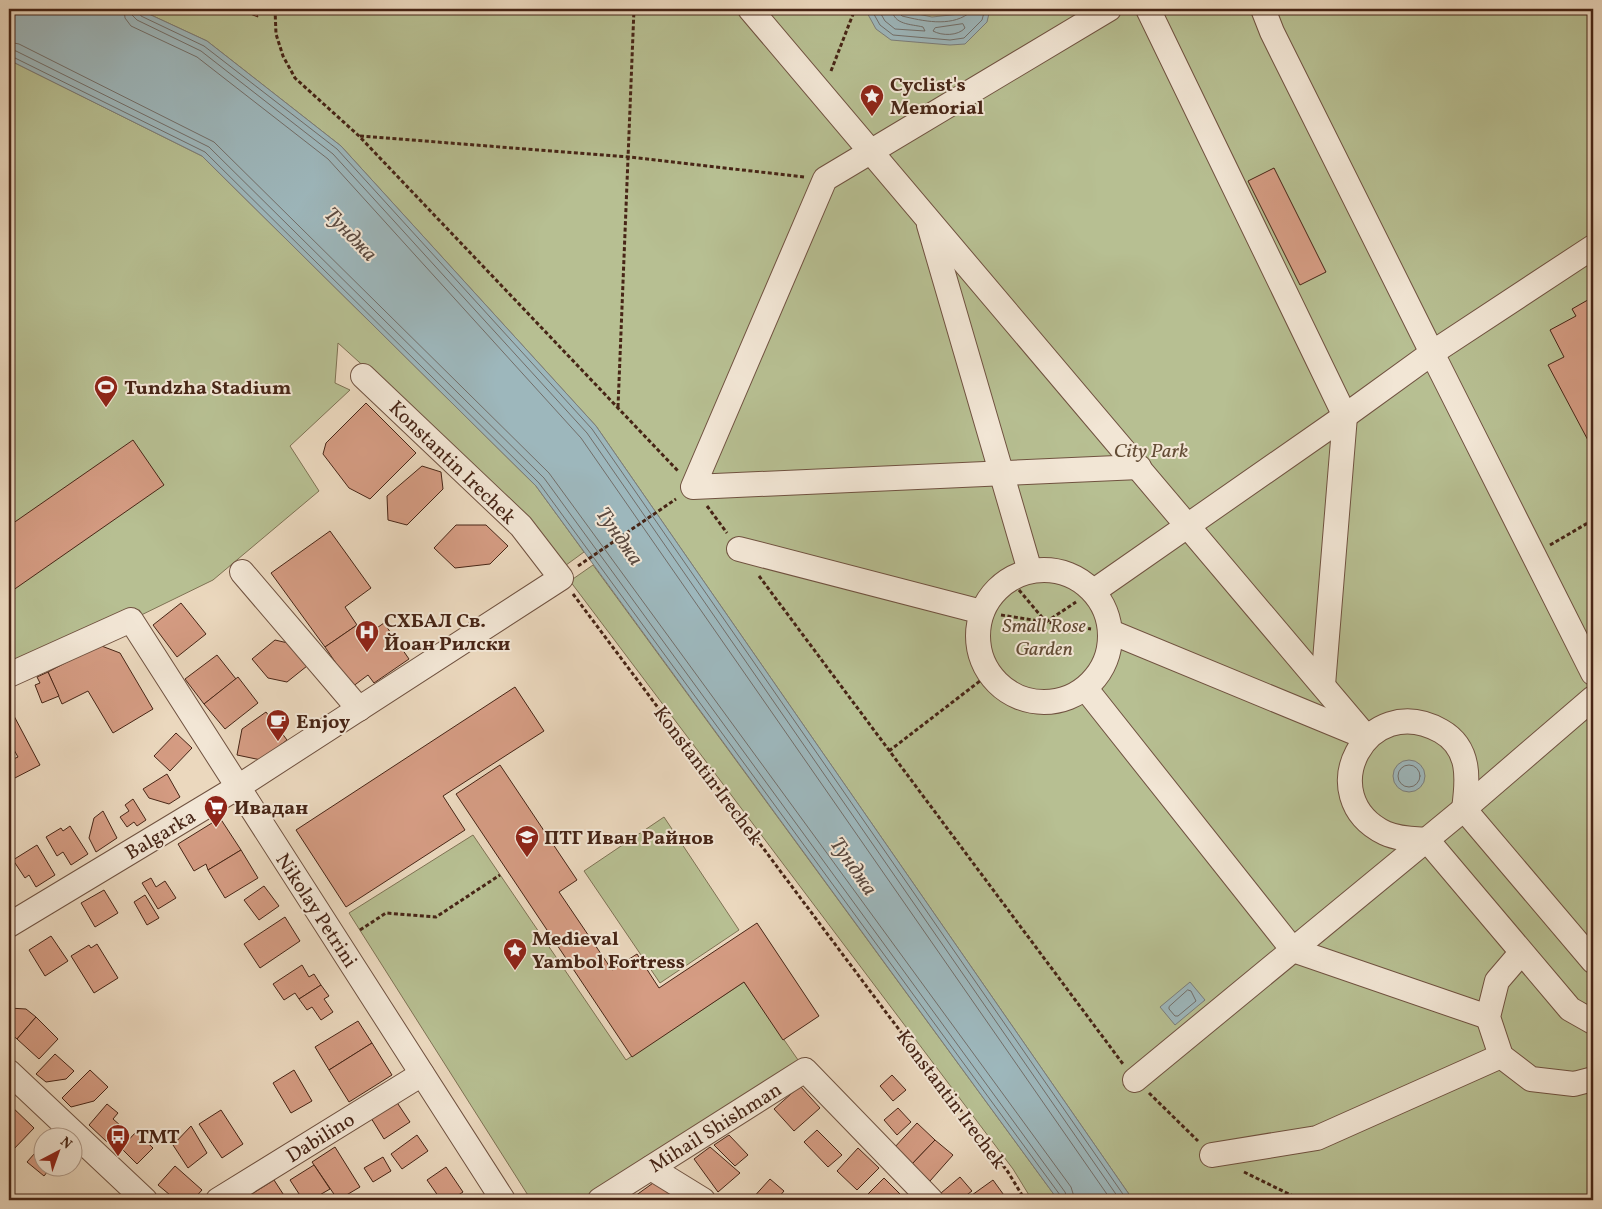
<svg xmlns="http://www.w3.org/2000/svg" width="1602" height="1209" font-family="Vollkorn,serif">
<rect width="100%" height="100%" fill="#ebd8be"/>
<filter id="stains"><feTurbulence type="fractalNoise" baseFrequency=".004" numOctaves="4"/><feColorMatrix values="0 0 0 0 .2 0 0 0 0 .09 0 0 0 0 .02 0 0 0 .5 -.17"/></filter>
<radialGradient id="worn" r=".72"><stop offset=".6" stop-color="#630" stop-opacity="0"/><stop offset="1" stop-color="#630" stop-opacity=".3"/></radialGradient>
<g fill="#b7bf92" stroke="#7f7254">
<path d="M138,9h1455v1191h-460l-537,-774 -255,-280 -134,-105z"/>
<path d="M9,60l193,96 334,330 48,66 -22,16 -47,-65 -177,-160 -3,40 15,7 -60,56 29,45 -106,89 -82,40 -122,55z"/>
<path d="M593,565l465,635h-26l-19,-31 -443,-588z"/>
<path d="M664,817l75,113 -79,53 -76,-112z"/>
<path d="M473,835l153,225 118,-78 61,88 -205,130h-69l-182,-287z"/>
</g>
<g fill="#9db7bc" stroke="#7b7d7a">
<path d="M9,9h129l69,32 134,105 255,280 537,774h-75l-522,-714 -334,-330 -193,-96z"/>
<path d="M865,9h29l38,8 28,-3 8,-5h22l-3,13 -22,22 -15,1 -59,-5 -15,-11z"/>
<circle cx="1409" cy="776" r="16"/>
<path d="M1190,982l15,18 -30,25 -15,-18z"/>
</g>
<g fill="none" stroke-linecap="round" stroke-linejoin="round">
<g stroke="#726e69" stroke-width="1">
<path d="M124,9l1,9 6,8 66,31 131,102 253,279 530,762"/>
<path d="M131,9l1,6 5,5 64,31 132,103 254,279 533,767"/>
<path d="M138,9l3,7 63,30 133,103 255,280 535,771"/>
<path d="M871,9l9,16 13,10 57,5 14,-2 18,-18 3,-11"/>
<path d="M878,9l7,12 10,8 30,2 -2,-4c-12,-3 -30,-2 -31,-18"/>
<path d="M898,9l1,4 3,3c21,5 47,11 66,-2l2,-5"/>
<path d="M963,24l2,4c-7,8 -23,8 -32,3l2,-3z"/>
<path d="M9,42l10,2 195,98 335,331 522,714 4,13"/>
<path d="M9,50l7,1 193,96 335,331 521,714 3,8"/>
<path d="M9,56l4,1 192,95 334,331 521,712 1,5"/>
<circle cx="1409" cy="776" r="11"/>
<path d="M1188,990l3,1 5,10 -18,15h-3l-6,-7v-2z"/>
</g>
</g>
<g fill="#d59c83" stroke="#472516">
<path d="M237,9h17l4,8z"/>
<path d="M1274,168l52,104 -26,13 -52,-104z"/>
<path d="M1593,297v145l-3,2 -42,-79 16,-8 -14,-27 26,-14 -4,-7z"/>
<path d="M366,403l50,50 -46,46 -21,-11 -26,-34 3,-11z"/>
<path d="M133,440l31,45 -155,108v-67z"/>
<path d="M422,466l19,6 2,17 -36,36 -19,-5 -1,-24z"/>
<path d="M456,525h30l22,21 -18,18 -35,4 -21,-20z"/>
<path d="M330,531l41,57 -26,19 12,18 -32,22 -54,-74z"/>
<path d="M181,603l25,31 -29,23 -24,-32z"/>
<path d="M384,623l25,36 -35,24 -6,-8 -16,12 -27,-40 32,-22 8,11z"/>
<path d="M275,640l13,3 19,23 -20,16 -19,-4 -16,-19z"/>
<path d="M99,645l21,8 33,56 -40,24 -25,-42 -26,13 -14,-32z"/>
<path d="M217,655l19,24 -32,25 -19,-25z"/>
<path d="M48,672l11,24 -17,7 -7,-18 5,-2 -3,-6z"/>
<path d="M238,677l20,26 -33,26 -21,-25z"/>
<path d="M515,687l29,44 -101,65 22,34 -119,77 -50,-77z"/>
<path d="M266,712l21,28 -26,20 -24,-5 5,-26z"/>
<path d="M14,716l26,49 -29,15 -2,-5v-14l9,-4 -9,-16v-23z"/>
<path d="M176,733l16,15 -22,23 -16,-15z"/>
<path d="M500,765l77,115 -18,12 53,78 25,-16 22,34 98,-65 62,93 -36,24 -39,-58 -112,75 -176,-263z"/>
<path d="M167,774l13,23 -11,7 -20,-6 -6,-9z"/>
<path d="M133,799l13,21 -9,6 -3,-4 -7,5 -7,-10 9,-6 -4,-6z"/>
<path d="M103,811l14,27 -21,14 -7,-14 5,-20z"/>
<path d="M220,818l21,32 -33,20 -2,-6 -12,7 -16,-27z"/>
<path d="M70,826l18,28 -17,11 -8,-13 -6,4 -11,-19 15,-9 2,3z"/>
<path d="M37,845l18,30 -19,12 -7,-12 -4,3 -12,-18z"/>
<path d="M241,850l17,28 -33,20 -17,-28z"/>
<path d="M151,878l5,9 9,-6 11,17 -18,11 -16,-26z"/>
<path d="M264,886l15,20 -20,14 -15,-20z"/>
<path d="M104,890l14,23 -23,14 -14,-24z"/>
<path d="M145,895l14,23 -12,7 -13,-23z"/>
<path d="M285,917l15,24 -40,27 -16,-24z"/>
<path d="M51,936l17,25 -23,15 -16,-26z"/>
<path d="M97,944l21,34 -24,15 -23,-37 18,-11 2,3z"/>
<path d="M302,965l7,12 5,-3 7,11 -22,14 -4,-6 -11,7 -11,-16z"/>
<path d="M321,985l8,11 -5,3 9,13 -12,8 -9,-13 -5,3 -8,-11z"/>
<path d="M9,1008l17,1 10,8 -19,22 -8,-7z"/>
<path d="M36,1017l22,22 -19,20 -22,-20z"/>
<path d="M358,1021l14,22 -43,27 -14,-23z"/>
<path d="M372,1043l20,32 -43,27 -20,-32z"/>
<path d="M55,1054l19,17 -8,8 -20,3 -10,-8z"/>
<path d="M90,1070l18,17 -14,14 -23,6 -9,-9z"/>
<path d="M294,1070l18,31 -21,12 -18,-30z"/>
<path d="M892,1075l14,15 -13,11 -13,-15z"/>
<path d="M800,1086l20,22 -26,23 -20,-22z"/>
<path d="M396,1101l14,21 -26,17 -13,-21z"/>
<path d="M9,1104l25,24 -22,23 -3,-2z"/>
<path d="M107,1104l11,9 -5,6 8,7 -14,16 -18,-17z"/>
<path d="M898,1108l13,14 -14,13 -13,-15z"/>
<path d="M221,1110l22,34 -21,14 -23,-34z"/>
<path d="M917,1123l18,17 -23,24 -18,-16z"/>
<path d="M191,1126l16,27 -19,15 -15,-23z"/>
<path d="M817,1130l25,25 -14,12 -24,-25z"/>
<path d="M136,1132l17,16 -16,16 -16,-16z"/>
<path d="M417,1135l11,16 -26,18 -11,-15z"/>
<path d="M729,1135l19,20 -13,11 -21,-21z"/>
<path d="M935,1140l18,15 -23,26 -18,-17z"/>
<path d="M42,1145v21h10l-8,10 -17,-14z"/>
<path d="M335,1147l25,40 -22,13 -26,-38z"/>
<path d="M710,1147l30,26 -22,19 -24,-33z"/>
<path d="M858,1148l21,20 -22,22 -20,-19z"/>
<path d="M383,1157l8,14 -18,11 -9,-14z"/>
<path d="M314,1165l16,24 -19,11h-8l-13,-20z"/>
<path d="M175,1166l27,24 -9,10h-17l-18,-15z"/>
<path d="M446,1167l17,25 -12,8h-10l-14,-20z"/>
<path d="M960,1177l12,14 -12,9h-13l-6,-7z"/>
<path d="M660,1178l15,22h-37l-3,-4z"/>
<path d="M884,1178l22,22h-44z"/>
<path d="M770,1179l14,12 -6,7 2,2h-29z"/>
<path d="M274,1180l13,20h-38l-2,-3z"/>
<path d="M993,1180l13,18 -3,2h-38z"/>
</g>
<g fill="none" stroke-linecap="round" stroke-linejoin="round">
<g stroke="#705240" stroke-width="26">
<g id="minor">
<path d="M750,9l617,729"/>
<path d="M1109,9l-284,170 -132,308 446,-20"/>
<path d="M1148,9l197,407 -22,269"/>
<path d="M1263,9l9,23 160,321 161,-106"/>
<path d="M929,225l101,346"/>
<path d="M739,549l243,63"/>
<circle cx="1044" cy="636" r="66"/>
<path d="M242,572l117,137"/>
<path d="M1094,591l251,-175 87,-63 161,320"/>
<path d="M1111,632l252,104"/>
<path d="M9,675l122,-55 372,580"/>
<path d="M1086,689l207,261 195,67"/>
<path d="M9,925l229,-138 323,-209 -40,-52 -158,-150"/>
<path d="M1521,953l-24,28 -9,36 13,39 30,23 43,5 19,-5"/>
<path d="M1593,961l-129,-152c4,-29 7,-61 -23,-78 -75,-42 -130,66 -56,102 13,6 28,6 42,7l143,169 23,13"/>
<path d="M9,1072l136,128"/>
<path d="M1135,1080l329,-271 129,-111"/>
<path d="M1212,1155l105,-17 184,-82"/>
<path d="M651,1168l52,32"/>
<path d="M218,1200l204,-126"/>
<path d="M600,1200l205,-130 126,130"/>
</g>
</g>
<g stroke="#472516" stroke-width="3" stroke-dasharray="4 2.5" stroke-linecap="butt">
<path d="M275,9l1,25 7,22 12,22 64,58 319,335"/>
<path d="M1056,9l9,3"/>
<path d="M831,71l24,-62"/>
<path d="M360,136l269,21 175,20"/>
<path d="M618,407l16,-398"/>
<path d="M707,506l20,27"/>
<path d="M1550,545l43,-25"/>
<path d="M578,566l98,-67"/>
<path d="M759,576l364,488"/>
<path d="M1019,590l27,32 45,7"/>
<path d="M573,594l315,421 120,157 17,28"/>
<path d="M1001,615l45,7 30,-20"/>
<path d="M889,751l100,-77"/>
<path d="M360,930l26,-17 50,4 64,-42"/>
<path d="M1149,1093l49,48"/>
<path d="M1244,1172l57,28"/>
</g>
<use href="#minor" stroke="#f2e6d5" stroke-width="24"/>
</g>
<defs>
<g id="sight-pin" transform="scale(1.25)"><path d="M0 17L-7.5 6A9.5 9.5 0 1 1 7.5 6Z" fill="#8f2418" stroke="#f2e6d5"/><path d="M0-6L1.8-2.2L6-1.7L2.9 1.2L3.7 5.4L0 3.3L-3.7 5.4L-2.9 1.2L-6-1.7L-1.8-2.2Z" fill="#fff"/></g>
<g id="stadium-pin" transform="scale(1.25)"><path d="M0 17L-7.5 6A9.5 9.5 0 1 1 7.5 6Z" fill="#8f2418" stroke="#f2e6d5"/><path d="M0-5a6.5 5 0 1 0 0 10a6.5 5 0 1 0 0-10ZM-3.5-1.8h7v3.6h-7Z" fill="#fff"/></g>
<g id="hospital-pin" transform="scale(1.25)"><path d="M0 17L-7.5 6A9.5 9.5 0 1 1 7.5 6Z" fill="#8f2418" stroke="#f2e6d5"/><path d="M-5-5h3v3.5h4V-5h3V5h-3V1.5h-4V5h-3Z" fill="#fff"/></g>
<g id="cafe-pin" transform="scale(1.25)"><path d="M0 17L-7.5 6A9.5 9.5 0 1 1 7.5 6Z" fill="#8f2418" stroke="#f2e6d5"/><path d="M-5.5-4.5H6V0H3Q3 3.5 0 3.5H-2.5Q-5.5 3.5-5.5 0ZM3-3.2v2h1.7v-2ZM-6 4.5H4V6H-6Z" fill="#fff"/></g>
<g id="supermarket-pin" transform="scale(1.25)"><path d="M0 17L-7.5 6A9.5 9.5 0 1 1 7.5 6Z" fill="#8f2418" stroke="#f2e6d5"/><path d="M-6-5.5h2.5l.6 2H6L4.5 2H-2.5L-4.4-4H-6ZM-1.5 3.2a1.3 1.3 0 1 0 .1 0ZM3 3.2a1.3 1.3 0 1 0 .1 0Z" fill="#fff"/></g>
<g id="school-pin" transform="scale(1.25)"><path d="M0 17L-7.5 6A9.5 9.5 0 1 1 7.5 6Z" fill="#8f2418" stroke="#f2e6d5"/><path d="M0-5L7-2L0 1L-7-2ZM-4 1L0 2.5L4 1V4Q0 6-4 4Z" fill="#fff"/></g>
<g id="bus-pin" transform="scale(1.25)"><path d="M0 17L-7.5 6A9.5 9.5 0 1 1 7.5 6Z" fill="#8f2418" stroke="#f2e6d5"/><path d="M-5-6H5V4H4V6H2V4H-2V6H-4V4H-5ZM-3.5-4V0h7V-4ZM-3.5 1.2v1.5H-2V1.2ZM2 1.2v1.5H3.5V1.2Z" fill="#fff"/></g>
</defs>
<g fill-rule="evenodd">
<use href="#sight-pin" x="872" y="96"/>
<use href="#stadium-pin" x="106" y="387"/>
<use href="#hospital-pin" x="367" y="632"/>
<use href="#cafe-pin" x="278" y="721"/>
<use href="#supermarket-pin" x="216" y="807"/>
<use href="#school-pin" x="527" y="837"/>
<use href="#sight-pin" x="515" y="950"/>
<use href="#bus-pin" x="118" y="1136"/>
</g>
<g text-anchor="middle" stroke-width="4" stroke-linejoin="round" paint-order="stroke">
<g font-size="20" font-weight="bold" fill="#472516" stroke="#f2e6d5" text-anchor="start">
<text x="890" y="91">Cyclist's<tspan x="890" dy="23">Memorial</tspan></text>
<text x="124" y="394">Tundzha Stadium</text>
<text x="384" y="627">СХБАЛ Св.<tspan x="384" dy="23">Йоан Рилски</tspan></text>
<text x="296" y="728">Enjoy</text>
<text x="234" y="814">Ивадан</text>
<text x="544" y="844">ПТГ Иван Райнов</text>
<text x="532" y="945">Medieval<tspan x="532" dy="23">Yambol Fortress</tspan></text>
<text x="136" y="1143">ТМТ</text>
</g>
<g font-size="20" font-style="italic" fill="#634c35" stroke="#f2e6d5">
<text x="1151" y="457">City Park</text>
<text x="1044" y="632">Small Rose<tspan x="1044" dy="23">Garden</tspan></text>
</g>
<g font-size="20" fill="#472516" stroke="#f2e6d5">
<text transform="translate(453 462) rotate(44)" y="7">Konstantin Irechek</text>
<text transform="translate(709 775) rotate(53)" y="7">Konstantin Irechek</text>
<text transform="translate(160 834) rotate(-31)" y="7">Balgarka</text>
<text transform="translate(317 910) rotate(57)" y="7">Nikolay Petrini</text>
<text transform="translate(952 1099) rotate(53)" y="7">Konstantin Irechek</text>
<text transform="translate(715 1127) rotate(-32)" y="7">Mihail Shishman</text>
<text transform="translate(320 1137) rotate(-32)" y="7">Dabilino</text>
</g>
<g font-size="21" font-style="italic" fill="#5c4a40" stroke="#f2e6d5">
<text transform="translate(351 234) rotate(46)" y="7">Тунджа</text>
<text transform="translate(620 536) rotate(55)" y="7">Тунджа</text>
<text transform="translate(854 866) rotate(55)" y="7">Тунджа</text>
</g>
</g>
<rect width="1602" height="1209" fill="none" stroke="#ebd8be" stroke-width="30"/>
<rect x="10" y="10" width="1582" height="1189" fill="none" stroke="#472516" stroke-width="2.5"/>
<rect x="15" y="15" width="1572" height="1179" fill="none" stroke="#472516"/>
<g transform="translate(58 1152) rotate(41)"><circle r="24" fill="#f2e6d5" stroke="#ae9989"/>
<path d="M0-4L9 19L0 12L-9 19Z" fill="#8f2418"/>
<text y="-8" font-size="14" font-weight="bold" text-anchor="middle" fill="#472516">N</text>
</g>
<rect width="100%" height="100%" filter="url(#stains)"/>
<rect width="100%" height="100%" fill="url(#worn)"/>
</svg>
